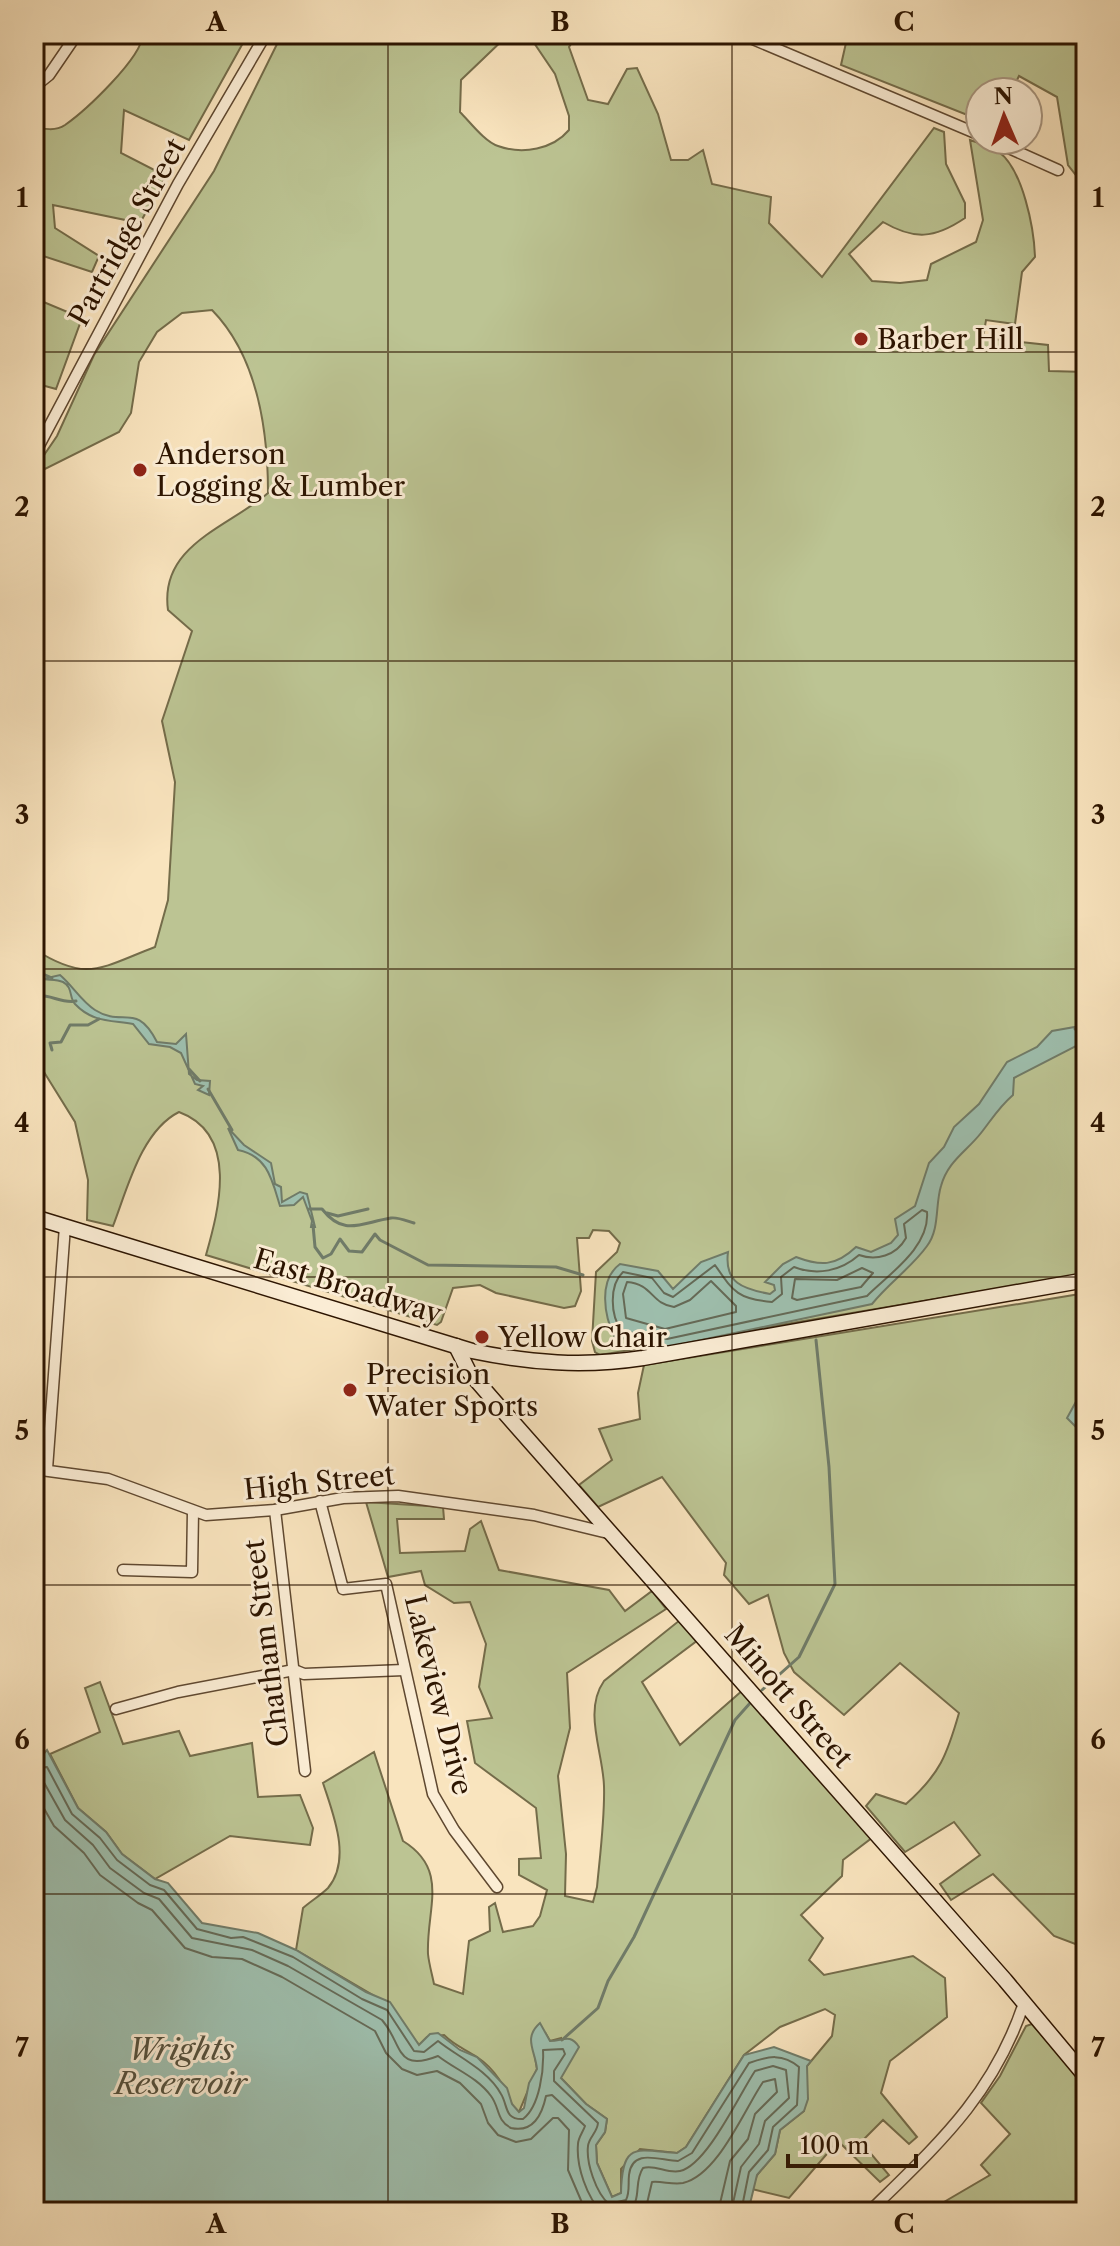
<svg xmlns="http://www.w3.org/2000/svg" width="1120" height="2246" font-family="'Libre Caslon Text',serif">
<rect width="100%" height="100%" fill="#f9e4be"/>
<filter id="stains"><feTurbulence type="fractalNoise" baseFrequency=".0025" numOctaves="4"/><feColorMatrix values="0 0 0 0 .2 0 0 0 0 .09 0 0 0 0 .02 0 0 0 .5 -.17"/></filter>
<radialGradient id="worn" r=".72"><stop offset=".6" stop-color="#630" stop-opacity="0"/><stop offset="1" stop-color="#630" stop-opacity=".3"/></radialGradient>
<g fill="#bcc493" stroke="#746c4a" stroke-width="2">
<path d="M143,34h105l-59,106 -65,-30 -3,43 45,23 -26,47 -87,-18 2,23 44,28 -7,16 -58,-19v-128c9,5 22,6 31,0 20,-14 77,-67 78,-91z"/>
<path d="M282,34h227l-48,46 -1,32c10,10 25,30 38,34 25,9 55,3 71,-16v-14l-14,-42 -27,-40h50l-9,13 19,53 20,4 19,-35 10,-1 21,46 13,46h17l15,-10 9,34 59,13 -2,26 53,54 112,-149 10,4 2,32 19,39v15c-31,21 -51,22 -82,4l-34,32 23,27 28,2 27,-3 4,-16 45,-22 7,-22 -13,-80c8,3 22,6 29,12 24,18 35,76 36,105l-13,15 -7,52 -29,-4 -3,18 65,7 1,26 37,1v902l-486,81 -5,-3 -3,-11 4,-69 21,-20 3,-9 -11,-12 -16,-1 -4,8h-12l4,53 -6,15 -11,2 -68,-15 -16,-8 -27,3 -12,34 -4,3 -231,-70c13,-46 33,-121 -27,-143 -38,19 -52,78 -66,114l-26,-6 1,-40 -13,-58 -41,-66v-107c53,34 66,19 121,-2l13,-47 7,-118 -13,-61 30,-90 -24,-21c-9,-65 61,-83 100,-117 0,-63 -10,-136 -56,-183l-30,3 -25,19 -18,30 -8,51 -12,19 -74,37 -5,-8 17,-25 37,-81 120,-184z"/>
<path d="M848,34h238v154l-18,-23 -11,-68 -38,-21 -8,16h-31v28l-139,-55z"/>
<path d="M34,298l48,20 -26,71 -22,-6z"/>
<path d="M1086,1293v655l-32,-12 -61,-62 -42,26 -11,-16 40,-29 -26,-33 -49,30 -39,-46 10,-12 30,10c34,-30 41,-49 53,-91l-59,-50 -56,52 -50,-43 -10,-19 -16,-58 -19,9 -25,-29 2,-12 -64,-86 -64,30 -19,-22 33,-25 -13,-31 41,-10 -2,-26 6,-28z"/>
<path d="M366,1502l77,5 1,12h-47l3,34 65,-2 5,-22 11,-8 18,49 110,20 16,21 27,-20 14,18 -99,64 3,55 -12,48 8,78 -1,42 28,6 4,-15c3,-32 8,-70 7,-101 -1,-34 -21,-75 0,-105l76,-61 18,20 -56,42 38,63 63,-55 130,147 -30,23 -1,16 -41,39 22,23 -14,22 15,15 89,-19 32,22 2,39 -57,44 -9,32 36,44 -8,7 -26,-24 -22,22 28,33 -9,7 -42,-41 -49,57 -37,-9 5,-14 18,-21 5,-24 24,-19 3,-45 25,-30 3,-21 -10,-6 -45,18 -36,28 -58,92 -9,6 -37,-4 -19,20v24l-9,4 -15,-34 -1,-18 9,-13 2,-13 -21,-15 -25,-26v-40l-11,3 -4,-7 -12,17 3,18 -18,43 -5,-3c-9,-20 -16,-38 -37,-52 -12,-8 -22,-11 -33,-22l-17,2 -8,8 -36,-44 -87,-51 7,-42c8,-7 18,-13 25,-20 24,-29 5,-74 -5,-105l51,-31 29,89c47,29 23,68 25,113 1,10 4,20 6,30l29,10 6,-53 21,-10 -1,-24 6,-4 8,29 30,-6 7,-10 7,-26 -28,-15v-16l22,-1 -5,-50 -61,-45 -8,-42 25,-3 -13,-31 7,-43 -16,-42 -16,1 -29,-18 -4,-14 -33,6z"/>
<path d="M100,1682l23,62 56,-13 11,25 62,-13 6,54 42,-2 13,33 -3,17 -80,-9 -75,43 -33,-25 -16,-22 -28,-24 -28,-54 50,-22 -15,-44z"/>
<path d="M1032,2024l54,62v126h-154v-3l58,-34 -9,-10 29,-31 -29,-31 19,-27 26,-50z"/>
</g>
<g fill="#9ebfae" stroke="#707b68" stroke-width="2">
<path d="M34,975l9,4 17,-4c13,11 21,26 35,35 28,18 41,-9 62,32l19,2 10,-10 3,40 8,6 13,1 -1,14 -11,-5 5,-4 -8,-2 -14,-31 -11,-6 -21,-3 -16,-20c-24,-4 -41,-2 -58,-20 -6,-6 -2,-17 -12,-22 -10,-4 -21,0 -29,-7z"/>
<path d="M1086,1025v16l-72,37 -1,17c-14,12 -21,24 -32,38 -15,19 -33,28 -40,53 -6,19 -1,43 -14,60 -15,21 -38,37 -55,58l-204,43h-17l-15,-8 -21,-1c-11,-22 -17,-58 5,-74l38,7 15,18 28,-27 27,-10c-4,31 15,37 42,42l5,-4 -1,-5 -9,-3 18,-18 13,-7c24,9 39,10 60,-10l15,5 20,-9 7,-8 -3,-16 20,-13 14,-43 15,-16 10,-20 25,-23 28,-42 30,-15 15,-16z"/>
<path d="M228,1128l16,17 27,18 4,21 6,3 1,15 18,-10 7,2 8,33h-4l1,-6 -9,-24 -9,8 -14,1c-8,-26 -12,-50 -42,-56z"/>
<path d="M1086,1397v40l-19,-19 11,-20z"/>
<path d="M34,1687c8,17 17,31 0,45z"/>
<path d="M47,1750l31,58 28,24 16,22 33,25 13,4 34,40 56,10 38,17 70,42 24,10 29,43 11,-11 8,-1 22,17 17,7 30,31 5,16 7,8 5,-4 5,-25 8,-14c-2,-19 -14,-31 3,-46l10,18c13,0 20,-8 29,6l-18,31 25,26 21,15 -2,13 -9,13 1,18 15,34 9,-4c1,-52 15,-43 56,-40l9,-6 58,-92 30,-8 37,14 -4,5 1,33 -4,12 -24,19 -5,24 -18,21 -9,37h-714v-453l4,1z"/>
</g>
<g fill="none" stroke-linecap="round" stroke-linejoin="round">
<g stroke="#656a57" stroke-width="2">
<path d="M922,1210l5,2c3,35 -38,62 -60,84l-200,43 -45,-8c-12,-15 -13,-46 1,-59l29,6 12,15 9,4 42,-32c18,26 22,34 57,37l10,-8 -1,-17 13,-10c23,9 47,4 65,-12 17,6 37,1 47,-17l-2,-14z"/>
<path d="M862,1268l11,5 -12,14 -64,13 -5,-2 3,-19 42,1z"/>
<path d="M711,1281l25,25v6l-71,17 -39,-11 -3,-24 4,-12c26,2 24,22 47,25l16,-7z"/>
<path d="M34,1768l13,-1 25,47 28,24 17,22 33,25 14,5 33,39 34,9 12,-1 50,20 69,42 25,11 27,41 10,1 14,-11c20,16 50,29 63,53 7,11 3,26 22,25 17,-13 21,-50 20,-69l20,-1 2,5 -11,17v10l44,42c-1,10 -9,14 -10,23 -2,17 8,47 21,58l17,-4c4,-8 2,-16 3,-25 3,-28 32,-14 49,-14l14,-8 57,-90c19,-7 34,-10 50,4l-2,38 -24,22 -5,23 -19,22 -8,40"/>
<path d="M34,1778l8,1 23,41 28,25 17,23 34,25 15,6 33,39 60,12 36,16 94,54c21,24 13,53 56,36 18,14 39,21 53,40 9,12 5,24 20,32 22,5 31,-13 35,-32l6,-1 33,31c-2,6 -7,12 -7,18 -2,22 9,54 24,68"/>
<path d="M34,1791l20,35 30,27 16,22 38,28 14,7 33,38 27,9 30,2 40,18 93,54 11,22 16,16 15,6 20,-4 23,12 21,21 7,19 10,12 18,7 15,-3 22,-21h5l11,12 -1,40 18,42"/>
<path d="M628,2212c15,-13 5,-29 15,-44 12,-4 24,6 37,3 27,-6 59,-76 75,-100l18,-5 13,4 3,28 -24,23 -6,23 -18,23 -10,45"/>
<path d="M645,2212l7,-30c10,-1 21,3 31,1 35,-8 61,-73 80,-101l12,-3 2,13 -22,22 -7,25 -18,22 -12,51"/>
</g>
<g stroke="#707b68" stroke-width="3">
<path d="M34,970l18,8"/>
<path d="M34,996c15,-3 27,8 42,5"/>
<path d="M34,1028l6,14"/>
<path d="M1075,1029l11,-4"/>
<path d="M52,1050l-2,-7 11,-1 9,-17h18l11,-6"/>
<path d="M189,1069l11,12"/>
<path d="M208,1089l24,41"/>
<path d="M309,1209h13c22,28 38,14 69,9 7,-1 16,3 23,5"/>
<path d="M327,1213l11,3 30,-7"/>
<path d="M313,1225l2,22 8,11 8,-4 9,-15 9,12 13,1 13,-18 5,6 48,25 128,2 27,8"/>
<path d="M762,1690l37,-33 36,-73 -6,-117 -13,-127"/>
<path d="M562,2040l36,-32 10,-27 26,-44 101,-217 16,-18"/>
</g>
<g stroke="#5f4830" stroke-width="13">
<g id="street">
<path d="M741,34l239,101"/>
<path d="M34,87l15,-12 28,-41"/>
<path d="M991,140l67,30"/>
<path d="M34,455l144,-271 88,-150"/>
<path d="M34,1469l74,10 98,36 69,-5 68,-12 55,-2 136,19 78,19"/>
<path d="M47,1469l18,-243"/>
<path d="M320,1501l23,88 43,-5 47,210 21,36 43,57"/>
<path d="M275,1510l30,261"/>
<path d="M123,1570l69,2 1,-61"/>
<path d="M116,1709l62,-17 116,-22 10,4 100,-4"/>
<path d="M869,2212c68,-67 124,-116 155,-209"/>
</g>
</g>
<g stroke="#2c1400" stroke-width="17">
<g id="secondary">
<path d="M34,1217l438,134c58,12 112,16 171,7l443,-78"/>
<path d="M456,1346l13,26 27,31 509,577 81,97"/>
</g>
</g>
<use href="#street" stroke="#fbedd5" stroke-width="10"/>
<use href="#secondary" stroke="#fbedd5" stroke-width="14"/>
</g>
<path fill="none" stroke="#2c1400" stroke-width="2" stroke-opacity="0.55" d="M388,34v2178M732,34v2178M34,352h1052M34,661h1052M34,969h1052M34,1277h1052M34,1585h1052M34,1894h1052"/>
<g fill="#8f2418" stroke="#fbedd5" stroke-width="3">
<circle cx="861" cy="339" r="8"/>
<circle cx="140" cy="470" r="8"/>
<circle cx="482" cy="1337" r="8"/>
<circle cx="350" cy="1390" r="8"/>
</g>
<g text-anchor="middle" stroke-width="6" stroke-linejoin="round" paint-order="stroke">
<g font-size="28" fill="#2c1400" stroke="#fbedd5">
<text transform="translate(127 232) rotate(-61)" y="10">Partridge Street</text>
<text transform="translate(348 1286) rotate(17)" y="10">East Broadway</text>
<text transform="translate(319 1482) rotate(-6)" y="10">High Street</text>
<text transform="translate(266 1643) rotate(-97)" y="10">Chatham Street</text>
<text transform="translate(439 1695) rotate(76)" y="10">Lakeview Drive</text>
<text transform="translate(789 1696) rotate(49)" y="10">Minott Street</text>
</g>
<g font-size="28" fill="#2c1400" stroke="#fbedd5" text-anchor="start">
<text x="877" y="349">Barber Hill</text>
<text x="156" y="464">Anderson<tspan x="156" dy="32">Logging &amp; Lumber</tspan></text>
<text x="498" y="1347">Yellow Chair</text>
<text x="366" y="1384">Precision<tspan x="366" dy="32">Water Sports</tspan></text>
</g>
<g font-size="30" font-style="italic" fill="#54503d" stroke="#fbedd5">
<text x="181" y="2060">Wrights<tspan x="181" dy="34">Reservoir</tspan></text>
</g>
</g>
<rect width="1120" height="2246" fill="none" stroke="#f9e4be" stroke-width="88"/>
<g transform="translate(1004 116) rotate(358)"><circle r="38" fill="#fbedd5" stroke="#a89680" stroke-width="2"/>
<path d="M0-6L14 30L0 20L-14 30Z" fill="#8f2418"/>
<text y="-12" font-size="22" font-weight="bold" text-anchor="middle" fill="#2c1400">N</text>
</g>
<path d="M788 2154v12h128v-12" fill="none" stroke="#2c1400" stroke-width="4"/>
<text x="800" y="2154" font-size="24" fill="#2c1400" stroke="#fbedd5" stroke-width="6" paint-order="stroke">100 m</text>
<rect x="44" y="44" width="1032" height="2158" fill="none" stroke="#2c1400" stroke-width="3"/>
<g font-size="26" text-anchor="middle" font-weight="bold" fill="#2c1400">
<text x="216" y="31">A</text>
<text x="560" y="31">B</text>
<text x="904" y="31">C</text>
<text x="22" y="207">1</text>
<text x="1098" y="207">1</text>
<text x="22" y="516">2</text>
<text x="1098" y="516">2</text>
<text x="22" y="824">3</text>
<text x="1098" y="824">3</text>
<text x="22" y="1132">4</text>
<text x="1098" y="1132">4</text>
<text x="22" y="1440">5</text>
<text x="1098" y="1440">5</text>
<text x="22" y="1749">6</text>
<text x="1098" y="1749">6</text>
<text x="22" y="2057">7</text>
<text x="1098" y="2057">7</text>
<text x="216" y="2233">A</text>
<text x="560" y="2233">B</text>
<text x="904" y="2233">C</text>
</g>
<rect width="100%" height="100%" filter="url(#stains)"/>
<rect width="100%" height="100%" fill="url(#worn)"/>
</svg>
